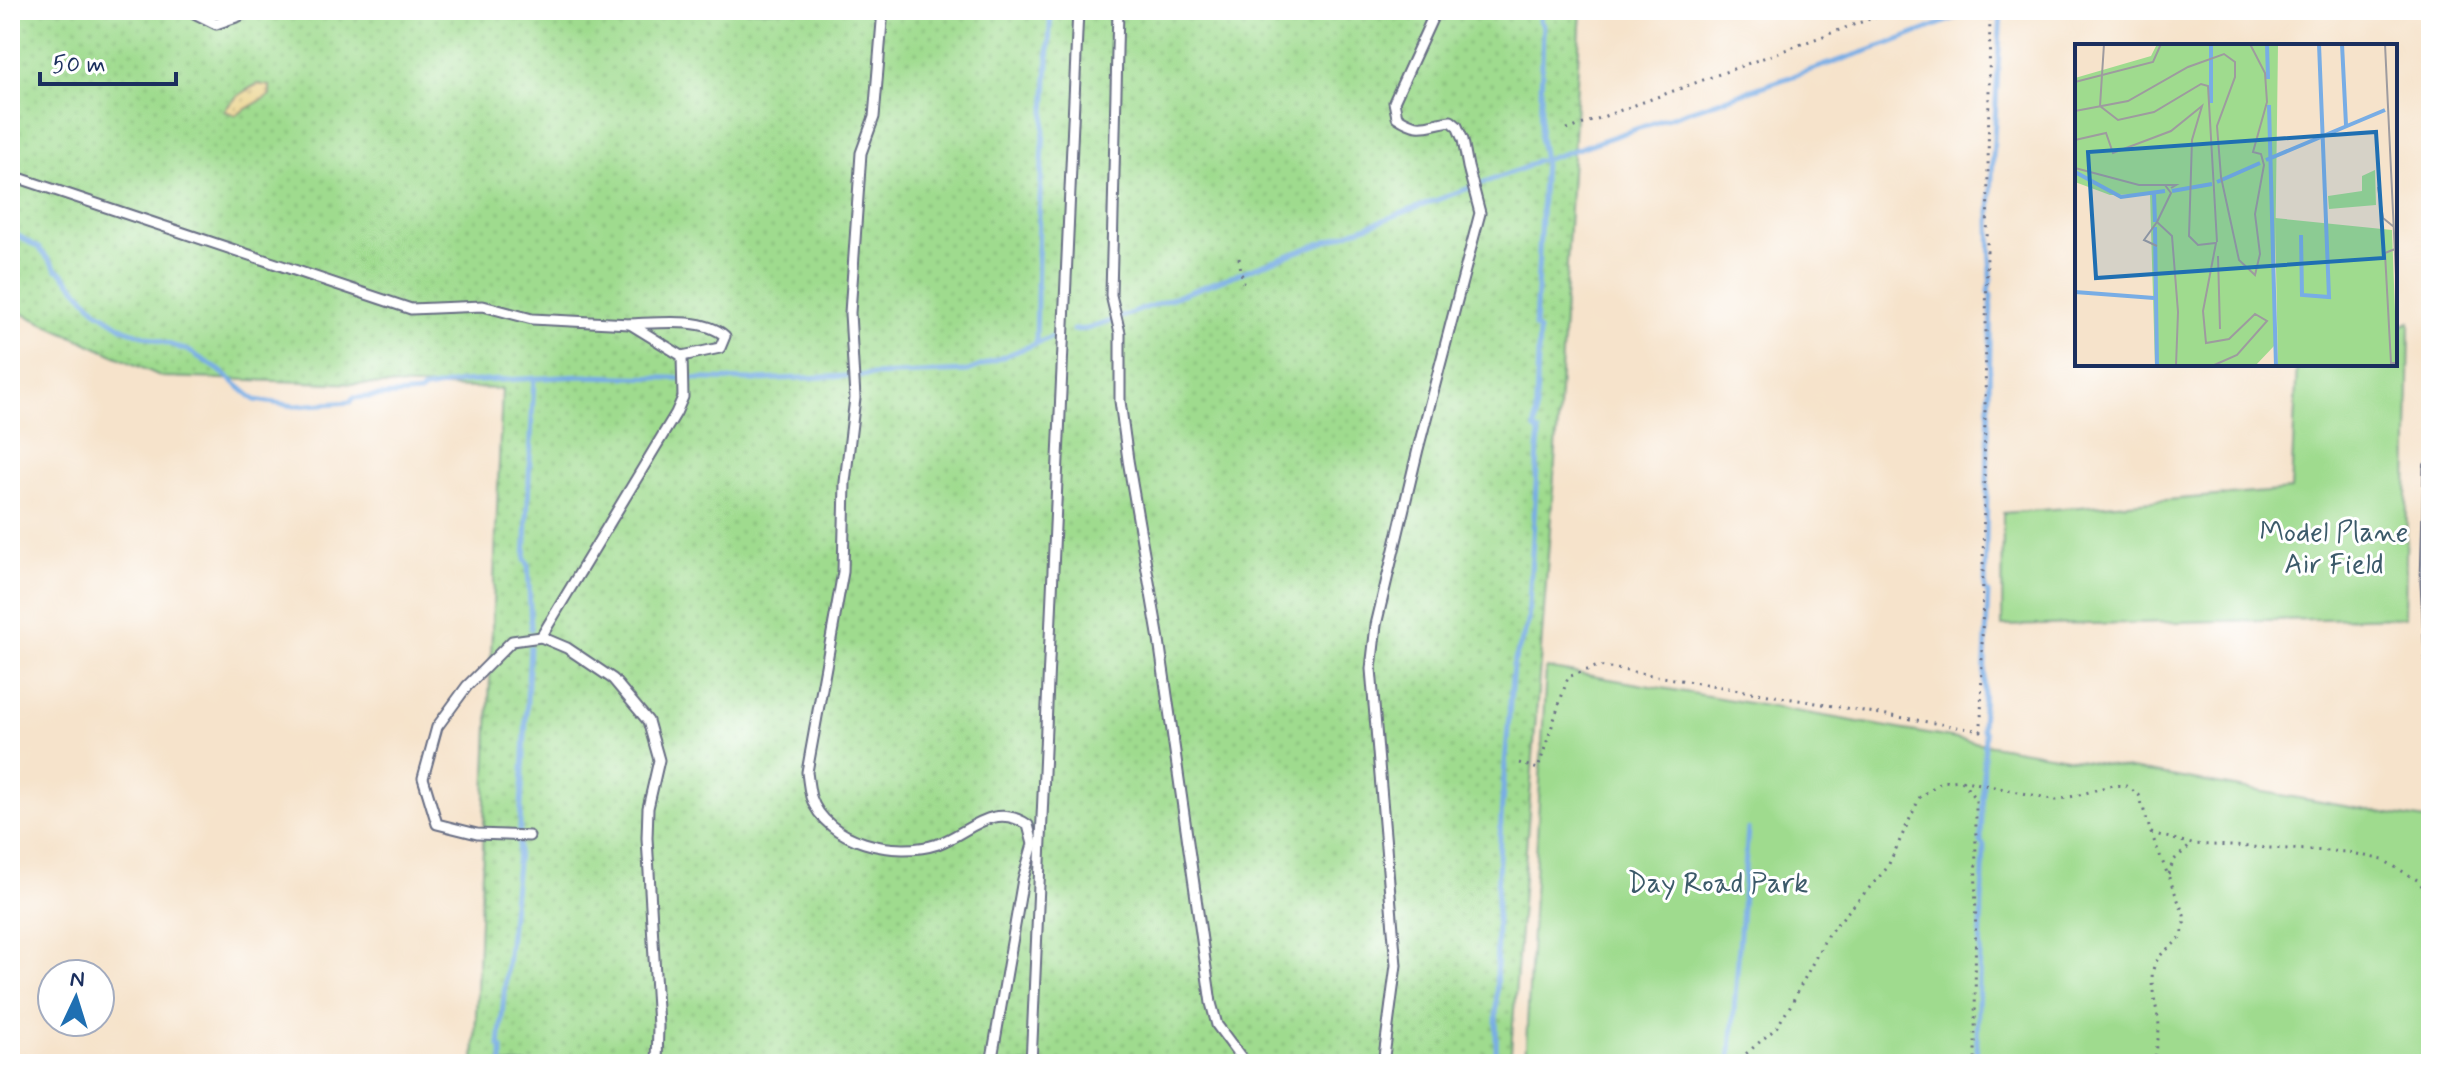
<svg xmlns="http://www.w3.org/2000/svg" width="2441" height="1074" font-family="Mynerve,sans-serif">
<defs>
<pattern id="grass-dots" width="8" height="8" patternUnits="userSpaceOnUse" patternTransform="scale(2)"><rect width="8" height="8" fill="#9fdb8e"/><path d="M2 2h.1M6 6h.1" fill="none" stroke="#88bc7d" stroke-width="1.8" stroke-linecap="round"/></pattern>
<pattern id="sand-dots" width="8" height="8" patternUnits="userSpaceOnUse" patternTransform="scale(2)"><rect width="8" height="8" fill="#eeda9e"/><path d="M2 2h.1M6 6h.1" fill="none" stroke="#ccbb8a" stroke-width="1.8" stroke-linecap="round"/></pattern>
</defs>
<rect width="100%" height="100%" fill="#fff"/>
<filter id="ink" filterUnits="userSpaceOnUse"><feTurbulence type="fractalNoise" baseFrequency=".0125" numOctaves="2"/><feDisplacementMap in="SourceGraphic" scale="16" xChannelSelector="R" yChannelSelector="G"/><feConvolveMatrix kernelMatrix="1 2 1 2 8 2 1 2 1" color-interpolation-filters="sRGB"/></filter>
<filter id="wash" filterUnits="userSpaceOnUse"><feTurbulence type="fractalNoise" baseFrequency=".006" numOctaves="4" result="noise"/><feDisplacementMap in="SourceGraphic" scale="32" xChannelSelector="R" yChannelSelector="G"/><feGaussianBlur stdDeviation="1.8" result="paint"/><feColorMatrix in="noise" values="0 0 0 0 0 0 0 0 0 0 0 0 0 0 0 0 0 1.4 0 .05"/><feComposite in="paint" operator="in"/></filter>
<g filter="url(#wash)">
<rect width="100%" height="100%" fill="#f6e3cb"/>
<path fill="url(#grass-dots)" stroke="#5d8576" stroke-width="2" d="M10,10h1571l-22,399 -49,655h-1036l28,-675 -340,-12 -152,-69z"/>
<path fill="url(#sand-dots)" stroke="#84847e" stroke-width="2" d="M258,84l12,2v9l-34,20 -12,-4c9,-13 20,-20 34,-27z"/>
<g fill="#9fdb8e" stroke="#5d8576" stroke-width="2">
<path d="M2410,322l-5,295 -403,9 1,-113 288,-23 6,-126h98v-36z"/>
<path d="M1546,668l885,153v243h-906z"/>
</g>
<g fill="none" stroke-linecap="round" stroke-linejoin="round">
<g stroke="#78ade5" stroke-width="5">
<path d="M10,231l29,17 18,22 3,1 37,40 28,18 64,22 30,19 36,30 40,6 55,-4 3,-4 67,-5 2,-3 39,-8 122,-6 171,4 214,-9 84,-34"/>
<path d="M1073,330l14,-1 21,-7 418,-155 11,-7h7l344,-116 88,-34"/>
<path d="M1036,344l3,-128 12,-206"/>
<path d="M531,629l-3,-66 -3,-2 9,-183"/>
<path d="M502,1064v-16l-3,-2 20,-203 11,-196"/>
<path d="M1496,1064l1,-171 5,-90 11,-138 15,-42 11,-191 -4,-3 4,-98 -4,-4 9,-167 -4,-23 3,-112 -3,-4 1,-11"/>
<path d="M1730,1064l18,-235"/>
<path d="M1976,1064l8,-218 -3,-4 4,-109 -3,-4 6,-136 -3,-2 6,-296 -3,-3 3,-14 -1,-66 11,-202"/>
</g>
</g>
</g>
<g filter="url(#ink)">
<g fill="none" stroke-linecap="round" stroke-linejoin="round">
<g stroke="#686e84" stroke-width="13">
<g id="lane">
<path d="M193,10l1,3 22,11 23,-8 10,-6"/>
<path d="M883,10l-9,107 -13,36 -11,160 5,85 -10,84 -2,90 -36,200c1,8 2,17 4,25 15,46 85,61 127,47 31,-11 55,-43 90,-19l5,19 -10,35 -32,185"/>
<path d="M1118,10l-7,285 9,38v68l8,59 31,180 52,363 6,22 29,39"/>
<path d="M10,175l401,134 72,-3 49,13 98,5"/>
<path d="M2429,467l-3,116 5,92"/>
<path d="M541,637l135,-224 7,-16 -1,-41 -52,-32c28,-1 74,-7 95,12l-5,12 -38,8"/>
<path d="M529,836l-52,-2 -40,-10 -14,-46 14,-51 30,-41 45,-45 29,-4 26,11 46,31 35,42 11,39 -11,48 -1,30 11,188 -1,38"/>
<path d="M1031,1064l47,-1054"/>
<path d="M1383,1064l13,-99 -25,-296 5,-44 42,-176 62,-236 -12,-46 -5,-27 -6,-14 -6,-5c-25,3 -30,12 -54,-4l-3,-15 42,-92"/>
</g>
</g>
<g stroke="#686e84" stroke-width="3" stroke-dasharray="2 6" stroke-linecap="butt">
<path d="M1567,130l327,-120"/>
<path d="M1239,258l4,25"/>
<path d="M1519,763l19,6 30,-92 30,-11 383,65 9,-721"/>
<path d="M1962,781l14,19 -1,264"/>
<path d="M2151,833l41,11 156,8 35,8 36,21 12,20"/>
<path d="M2168,874l6,-14 18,-16"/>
<path d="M1734,1064l42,-36 13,-20 39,-74 59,-66 33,-71 21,-15 20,-2 95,20 23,-5 33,-10 14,1 13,9 12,38 33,82c3,31 -17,27 -28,47 -10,18 2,45 3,64 0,12 -3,25 -5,38"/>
</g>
<use href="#lane" stroke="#fff" stroke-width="9"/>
</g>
</g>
<g text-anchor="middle" stroke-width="6" stroke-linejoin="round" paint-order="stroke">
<g font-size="28" fill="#3c5a6a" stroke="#fff">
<text x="2334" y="541">Model Plane<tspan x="2334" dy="32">Air Field</tspan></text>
<text x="1718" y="892">Day Road Park</text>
</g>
</g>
<g transform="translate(2075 44)">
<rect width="322" height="322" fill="#f6e3cb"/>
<path d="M82,0h121l-4,302 -19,20h-100l-5,-172 -40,1 -35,-13v-104l76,-22z" fill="#9fdb8e"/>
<path d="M300,126l1,35 -47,4 -1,-13 34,-5v-15zM200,174l117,12 5,136h-119z" fill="#9fdb8e"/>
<path fill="none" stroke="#78ade5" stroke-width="4" d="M136,0v59M192,0l1,35M267,0l4,81M194,61l7,261M191,116l119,-50M0,128l46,25 44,-6M142,138l43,-19M97,147l40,-7M79,149l1,29M80,183l2,139M226,191l1,60 27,2 -10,-253M0,248l79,6"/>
<path fill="none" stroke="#9e9b9f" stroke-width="2" d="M29,0l-4,62 18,14 36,-8 47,-28 7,2 9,156M310,0l12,252M0,38l78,-20 8,-18M0,67l53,-10 60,-34 36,-13 11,8v15l-18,49 4,51 18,83 16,15 5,-21 -5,-40 9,-49 -3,-11 -8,-2 14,-50 -2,-29 -15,-29M0,96l31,-7 7,20 58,-22 31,-25 -10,34 -3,96 9,9 18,-2 -13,68 3,32 23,-4 26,-25 12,7 -30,34 -25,11M0,124l64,17h26M303,143l5,31 11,9M82,178l14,-29 -6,-8h11l-5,3M82,202l-13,-6 13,-18 15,14 6,76 -2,54M320,205l-10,4 6,110h6M143,212l2,73"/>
<path fill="#1f6fb2" fill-opacity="0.15" stroke="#1f6fb2" stroke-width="4" d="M301,88l8,126 -288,20 -8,-126z"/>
<rect width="322" height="322" fill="none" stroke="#1b2f5e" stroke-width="4"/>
</g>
<rect width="2441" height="1074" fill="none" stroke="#fff" stroke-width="40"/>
<g transform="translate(76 998) rotate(4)"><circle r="38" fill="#ffffff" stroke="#a4acbf" stroke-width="2"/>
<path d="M0-6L14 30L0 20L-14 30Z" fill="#1f6fb2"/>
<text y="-12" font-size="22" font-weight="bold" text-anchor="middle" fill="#1b2f5e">N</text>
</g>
<path d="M40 72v12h136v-12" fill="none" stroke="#1b2f5e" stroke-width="4"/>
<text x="52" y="72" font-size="24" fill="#1b2f5e" stroke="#ffffff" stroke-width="6" paint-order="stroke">50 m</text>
</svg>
